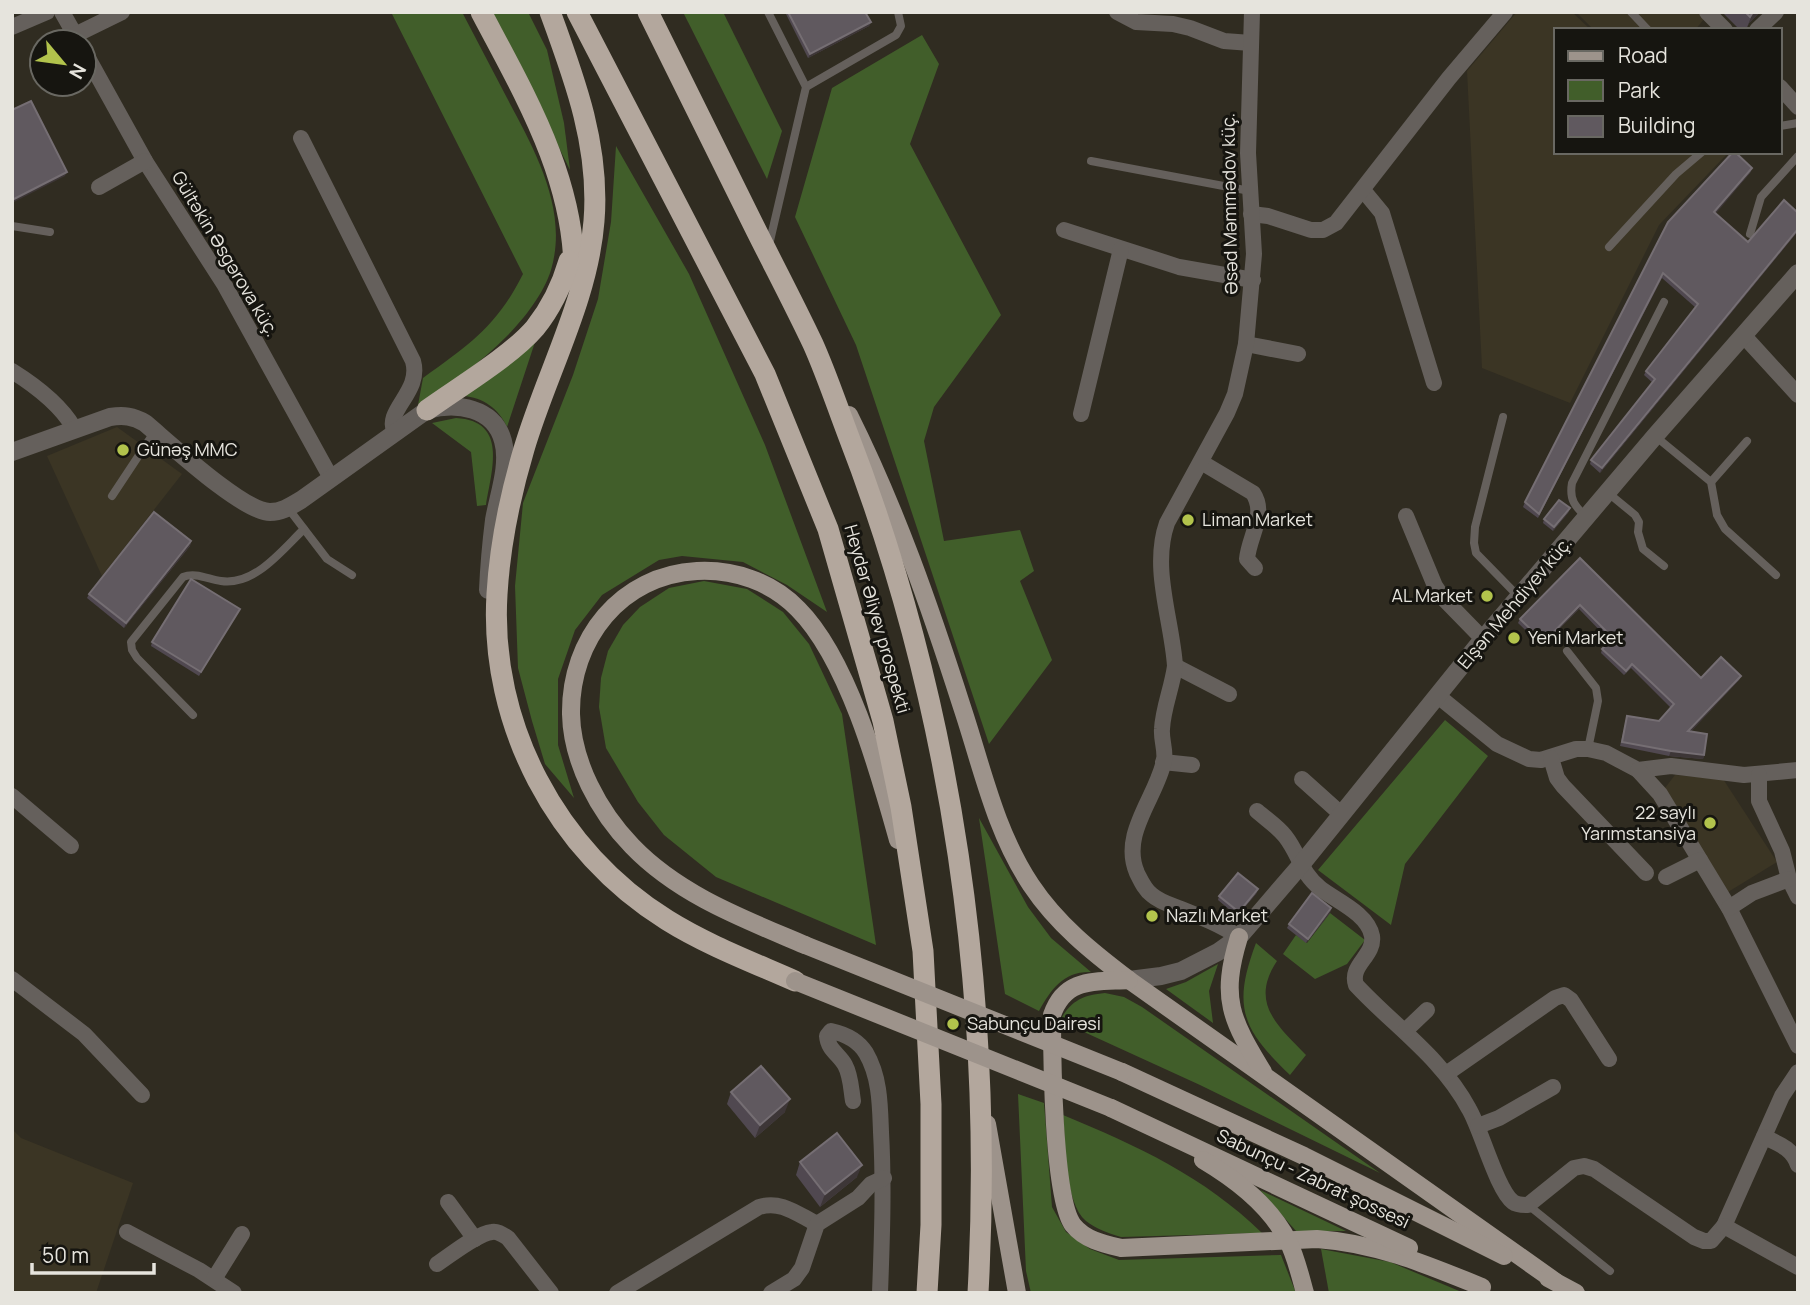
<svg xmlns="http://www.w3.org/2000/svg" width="1810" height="1305" font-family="Manrope,sans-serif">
<rect width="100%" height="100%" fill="#302c21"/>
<g fill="#3b3524">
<path d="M1517,12h55l19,18h-35v122h173l-70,73 -89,178 -88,-35 -15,-297z"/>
<path d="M1576,12h121l7,7 -9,11h-101z"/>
<path d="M117,427l65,47 -80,102 -55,-120z"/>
<path d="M1675,775l48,4 54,83 -49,30 -63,-104z"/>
<path d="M12,1129l9,9 112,45 -37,110h-84z"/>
</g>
<g fill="#415e2a">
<path d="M391,12h71c15,29 30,57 45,86 27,51 62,111 44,172 -7,23 -27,49 -44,66 -26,27 -58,48 -89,69l5,-27c46,-33 74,-52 100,-104z"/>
<path d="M492,12h36l19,38 17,73 6,47z"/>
<path d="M683,12h40l59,119 -15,48z"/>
<path d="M922,35l17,29 -29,80 91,171 -67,92 -10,34 20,100 76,-11 14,41 -14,10 32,79 -63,84 -133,-399 -61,-128 37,-129z"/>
<path d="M616,146l73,128 76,171 62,167 -40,-27 -44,-23 -61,-6 -23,4 -57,35 -27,35 -17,49v66l16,53 -29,-34 -13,-43 -14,-53 -3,-82 8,-83 50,-128 25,-76 13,-77z"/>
<path d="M536,339l-29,88c-8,-18 -24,-30 -44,-31z"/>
<path d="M456,418c52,3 36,51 30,87l-9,1 -6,-54 -39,-29z"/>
<path d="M704,581l43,8 36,23 26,32 33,70 34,231 -160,-68 -52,-42 -26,-33 -32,-54 -7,-41 2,-29 7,-27 15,-26 17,-18 29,-19z"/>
<path d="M1445,720l43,36 -83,108 -14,61 -73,-55z"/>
<path d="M979,818l49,89 23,31 40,34c-27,-1 -40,17 -52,39l-34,-17z"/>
<path d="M1330,913l35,27 -18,24 -32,15 -32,-25 13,-19 11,8z"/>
<path d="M1256,943l21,18c-28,42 1,65 29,94l-16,20c-48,-46 -58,-68 -34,-132z"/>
<path d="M1218,964l-9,27 4,32 -47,-34 20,-7z"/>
<path d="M1105,993l19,4 18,10 238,166 -180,-88 -140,-64c10,-20 23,-26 45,-28z"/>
<path d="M1018,1094l26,9 8,104 14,25 24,17 29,11 162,-5 15,38h-265l-5,-22z"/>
<path d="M1063,1115c73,30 142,62 199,118l-141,4c-13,-4 -25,-8 -35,-16 -22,-19 -20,-78 -23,-106z"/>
<path d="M1260,1190l86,41h-50z"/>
<path d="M1321,1249l69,13 74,31h-135z"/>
</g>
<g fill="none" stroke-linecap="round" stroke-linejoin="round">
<g stroke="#65605c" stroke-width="8">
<path d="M768,12l38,75 -37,158"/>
<path d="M1631,12l17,18"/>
<path d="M806,87l90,-52 5,-9 -3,-14"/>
<path d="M1780,126l18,-3"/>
<path d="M1091,161l159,30"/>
<path d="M12,226l38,6"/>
<path d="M1750,234l11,-37 37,-41"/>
<path d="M1609,247l67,-73 26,-22"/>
<path d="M1503,417l-28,110 -1,16 2,10 43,44"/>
<path d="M1655,436l56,46 6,33 8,14 51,46"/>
<path d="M1711,482l36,-41"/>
<path d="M1607,492l28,23 4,7 -1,10 5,17 21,17"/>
<path d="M112,496l43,-65"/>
<path d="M288,508l39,51 25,16"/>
<path d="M1586,517c-11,-11 -17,-17 -14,-34l92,-181"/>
<path d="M1567,651l29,37 2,13 -10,48"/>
<path d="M193,715l-56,-57 -5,-8 -1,-8 52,-65c12,-5 25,2 38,4 34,5 61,-31 83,-52"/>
<path d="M1528,1205l82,66"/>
</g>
<g stroke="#65605c" stroke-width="16">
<path d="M62,12l17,30"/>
<path d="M1117,12l19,10 37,2 17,4 34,13 27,2"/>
<path d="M1707,12l18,18"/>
<path d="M12,27l35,-15"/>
<path d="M1757,30l19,-18"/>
<path d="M75,35l47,-23"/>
<path d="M84,51l61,110 79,123 107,194"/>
<path d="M1780,87l18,20"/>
<path d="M301,138l112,223c9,32 -30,49 -18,72"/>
<path d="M99,187l46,-26"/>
<path d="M1363,190l19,23 52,170"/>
<path d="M1251,214l17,2 43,14h12l13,-7 113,-145 56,-66"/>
<path d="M1064,230l115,37 74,13"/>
<path d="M1744,336l54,59"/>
<path d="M1246,344l52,10"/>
<path d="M12,371c24,15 48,33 62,57"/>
<path d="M1081,414l40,-165"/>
<path d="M1201,462l52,31c14,21 -4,43 -6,66l8,9"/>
<path d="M1406,516l29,70 8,12 40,41"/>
<path d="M1175,666l54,28"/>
<path d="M1438,696l59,48 32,15 12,1 35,-11h12l18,4 32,17 33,-4 73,9 54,-5"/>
<path d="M1551,758l6,20 6,8 83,87"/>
<path d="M1163,762l29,3"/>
<path d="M1638,770l22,24 69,114 69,138"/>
<path d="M1759,775v26l23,50 7,28 9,18"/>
<path d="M1302,779l39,35"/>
<path d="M12,796l59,50"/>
<path d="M1257,811c9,8 20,15 28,25 15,19 15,36 36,53 16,12 47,25 51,47 3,20 -23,29 -16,49 38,41 86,73 113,124 12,20 28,81 44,93 4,3 10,3 15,3l46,-37 10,-2 10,3 100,68 10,4h7l13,-15 58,-130 16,-24"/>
<path d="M1666,877l34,-17"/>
<path d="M1729,908l23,-15 37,-14"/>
<path d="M1239,937c-18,-12 -38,-20 -58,-28 -10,-4 -21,-7 -29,-14 -7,-5 -11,-14 -15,-22 -17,-39 19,-75 27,-112 2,-11 -3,-21 -2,-32 1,-21 10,-41 13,-63 -3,-46 -24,-98 -8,-143l60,-110 8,-19 11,-50 8,-90 -6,-101 4,-141"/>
<path d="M12,979l72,55 58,61"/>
<path d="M1405,1031l22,-21"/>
<path d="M1446,1074l109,-76 9,-3 7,5 38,59"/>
<path d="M853,1101c-2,-12 -2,-25 -8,-36 -6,-11 -17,-15 -18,-29l4,-5c14,3 27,9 35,22 14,24 14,52 15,79 3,54 1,107 -1,161"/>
<path d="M1478,1126l21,-8 54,-31"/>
<path d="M1764,1137c15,7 28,11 34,28"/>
<path d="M448,1202l27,37"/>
<path d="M1724,1226l74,41"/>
<path d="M127,1232l72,38 35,23"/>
<path d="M437,1264c14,-9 39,-30 55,-32 6,-1 11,3 16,6l43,55"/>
<path d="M214,1279l28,-45"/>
<path d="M617,1293l142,-86c22,-7 38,7 58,17"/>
<path d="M771,1293l23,-14 8,-11 15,-44 41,-26 13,-14 13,-6"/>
</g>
<g stroke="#65605c" stroke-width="18">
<path d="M12,452l98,-35c14,-2 23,-1 35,6 24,20 98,89 125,89 12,0 21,-6 31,-12l126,-90c29,-8 67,-3 76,31 7,24 -5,55 -9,79 -3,24 -5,47 -6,70"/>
<path d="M1129,980l32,-4 20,-5 37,-19 21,-15 61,-71 183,-227 172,-203 143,-163"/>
</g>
<g stroke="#9d938b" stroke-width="18">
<path d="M849,415c47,94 81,192 113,292 20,60 33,124 69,178 26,39 61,67 98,95l427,302"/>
<path d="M1239,937c-19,62 -8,82 24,135"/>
<path d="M805,945c-61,-26 -126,-50 -173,-99 -33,-34 -60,-84 -61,-132 -1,-75 50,-139 126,-143 37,-2 75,11 101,38 50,50 81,163 100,231"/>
<path d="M1129,980c-34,2 -64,-3 -77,35 0,39 1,183 21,210 12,15 31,19 48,23l196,-9c59,4 111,26 165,48"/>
<path d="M1122,1072l182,84 200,100"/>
<path d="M1111,1108l298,140"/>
<path d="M987,1124l30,169"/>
<path d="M1203,1160c32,19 68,47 85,81 8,16 12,34 17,52"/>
<path d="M1548,1278l28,15"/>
</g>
<g stroke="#b3a79d" stroke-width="21">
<path d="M481,12c45,85 96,171 93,269"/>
<path d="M550,12c25,68 50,135 44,209 -6,79 -48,153 -70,228 -14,47 -24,95 -27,145 -8,130 60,258 170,326 40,25 85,42 128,61"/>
<path d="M577,12l188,362 63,155 55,192 18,86 22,144 8,153v121l-4,68"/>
<path d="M648,12c36,73 72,145 108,218 19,38 39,76 57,114 13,29 23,59 34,88 106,273 147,569 131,861"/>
<path d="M427,410c32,-23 84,-54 108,-82 16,-20 27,-43 34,-67"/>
</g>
<g stroke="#9d938b" stroke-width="18">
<path d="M805,945l317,127"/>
<path d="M795,981l316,127"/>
</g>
</g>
<g fill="#504850">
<path d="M785,12h80l6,10 -2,4 -61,32z"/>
<path d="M1722,12h38l-11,11 -3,7h-6z"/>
<path d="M1752,168l-2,5 -35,40 33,29 50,-29v18l-198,242 -10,-9 1,-4 62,-77 -9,-8 2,-4 50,-63 -34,-30 -124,240 -15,-11 2,-5 143,-280z"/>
<path d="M1570,508l-2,5 -15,18 -10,-8 1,-4z"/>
<path d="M191,541l-1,5 -66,82 -37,-30 2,-4z"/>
<path d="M1580,558l121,120 40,-2 -2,4 -49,52 14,23 -1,4 -34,-3 -49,-10 7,-30 32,5 12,-13 -40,-40 -7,7 -23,-22 1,-4 8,-8 -31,-32 -37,37 -24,-23 2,-4z"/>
<path d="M240,609l-41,67 -48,-30 1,-4z"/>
<path d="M1258,889l-2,5 -19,22 -19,-16 1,-4z"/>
<path d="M1331,908l-1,5 -24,30 -19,-15 2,-4z"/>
<path d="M731,1092l54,20 -30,26 -28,-34z"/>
<path d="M800,1162l57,15 -37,30 -24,-32z"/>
</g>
<g fill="#3d3637">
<path d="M1753,12h7l-11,11 -3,7z"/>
<path d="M871,22l-2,4 -61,32 2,-4z"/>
<path d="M1752,168l-2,5 -37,44 1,-5z"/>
<path d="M67,172l-2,4 -53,27v-3z"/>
<path d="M1798,229v2l-198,242 2,-5z"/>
<path d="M1570,508l-2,5 -15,18 1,-4z"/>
<path d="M191,541l-1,5 -66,82 2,-5z"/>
<path d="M1580,605l-1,4 -37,37 2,-4z"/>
<path d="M1741,676l-2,4 -52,56 1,-5z"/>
<path d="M1671,751l33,4 -1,4 -34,-3z"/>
<path d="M1258,889l-2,5 -19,22 2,-4z"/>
<path d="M1331,908l-1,5 -24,30 2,-4z"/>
<path d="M790,1099l-5,13 -30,26 5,-13z"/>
<path d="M862,1165l-5,12 -37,30 5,-13z"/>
</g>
<g fill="#60595f" stroke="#756e73" stroke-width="2">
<path d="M788,12h77l6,10 -61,32z"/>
<path d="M1745,12h8l-3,5z"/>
<path d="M31,101l36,71 -55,28v-90z"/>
<path d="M1733,152h2l17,16 -38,44 34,30 36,-42 14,13v16l-196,239 -11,-8 64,-81 -9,-8 52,-67 -35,-31 -124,241 -14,-12 143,-280z"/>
<path d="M1559,500l11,8 -16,19 -10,-8z"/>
<path d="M154,512l37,29 -65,82 -37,-29z"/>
<path d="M1580,558l121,120 20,-21 20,19 -53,55 19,3 -3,21 -33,-4 -49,-9 5,-26 32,5 15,-17 -42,-40 -6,7 -24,-22 11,-11 -33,-33 -36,37 -24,-23z"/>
<path d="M191,579l49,30 -39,63 -49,-30z"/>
<path d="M1238,873l20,16 -19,23 -20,-16z"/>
<path d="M1312,893l19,15 -23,31 -19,-15z"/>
<path d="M761,1066l29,33 -30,26 -29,-33z"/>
<path d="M837,1133l25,32 -37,29 -25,-32z"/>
</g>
<g fill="#b2c34c" stroke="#161510" stroke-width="2.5">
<circle cx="123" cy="450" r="7"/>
<circle cx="1188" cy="520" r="7"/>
<circle cx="1487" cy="596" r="7"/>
<circle cx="1514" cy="638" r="7"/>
<circle cx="1710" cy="823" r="7"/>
<circle cx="1152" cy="916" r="7"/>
<circle cx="953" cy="1024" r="7"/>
</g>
<g text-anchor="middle" stroke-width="6" stroke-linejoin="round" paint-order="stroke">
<g font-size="18" fill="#e6e4dd" stroke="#161510">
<text transform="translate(1230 204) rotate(-91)" y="6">Əsəd Məmmədov küç.</text>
<text transform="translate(225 254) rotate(59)" y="6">Gültəkin Əsgərova küç.</text>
<text transform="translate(1515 603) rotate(-50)" y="6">Elşən Mehdiyev küç.</text>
<text transform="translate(877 619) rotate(74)" y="6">Heydər Əliyev prospekti</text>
<text transform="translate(1313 1179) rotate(25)" y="6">Sabunçu - Zabrat şossesi</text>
</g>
<g font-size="18" fill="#e6e4dd" stroke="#161510" text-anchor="start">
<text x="137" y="456">Günəş MMC</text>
<text x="1202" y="526">Liman Market</text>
<text x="1473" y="602" text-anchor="end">AL Market</text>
<text x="1528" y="644">Yeni Market</text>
<text x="1696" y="819" text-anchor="end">22 saylı<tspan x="1696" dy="21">Yarımstansiya</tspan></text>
<text x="1166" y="922">Nazlı Market</text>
<text x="967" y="1030">Sabunçu Dairəsi</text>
</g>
</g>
<rect width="1810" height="1305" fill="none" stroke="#e6e4dd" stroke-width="28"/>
<rect x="1554" y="28" width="228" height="126" fill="#161510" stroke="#696862" stroke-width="2"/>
<rect x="1568" y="51" width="35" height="10" fill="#9d938b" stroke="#696862" stroke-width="2"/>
<text x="1618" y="63" font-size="21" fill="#e6e4dd">Road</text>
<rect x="1568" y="80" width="35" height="21" fill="#415e2a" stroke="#696862" stroke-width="2"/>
<text x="1618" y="98" font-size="21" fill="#e6e4dd">Park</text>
<rect x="1568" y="116" width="35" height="21" fill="#60595f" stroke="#696862" stroke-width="2"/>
<text x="1618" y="133" font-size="21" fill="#e6e4dd">Building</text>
<g transform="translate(63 63) rotate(119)"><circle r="33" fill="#161510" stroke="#696862" stroke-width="2"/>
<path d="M0-5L12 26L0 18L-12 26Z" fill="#b2c34c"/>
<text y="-10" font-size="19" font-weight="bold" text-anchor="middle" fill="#e6e4dd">N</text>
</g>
<path d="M32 1263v10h122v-10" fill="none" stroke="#e6e4dd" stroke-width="3.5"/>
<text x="42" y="1263" font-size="21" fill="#e6e4dd" stroke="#161510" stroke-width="5" paint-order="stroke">50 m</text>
</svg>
